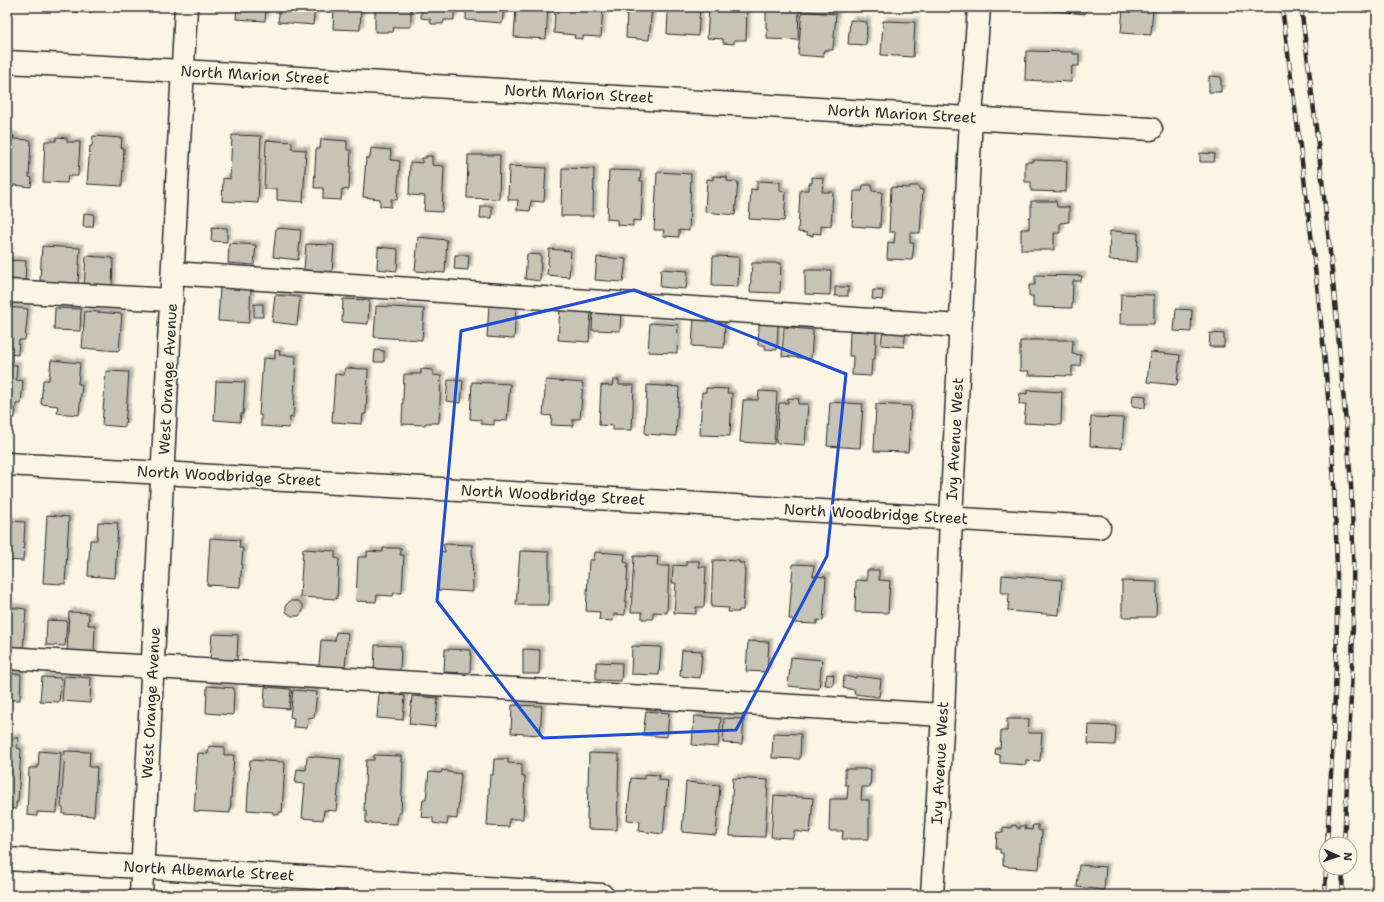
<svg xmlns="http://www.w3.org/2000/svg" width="1384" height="902" font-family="'Shantell Sans',sans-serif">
<defs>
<filter id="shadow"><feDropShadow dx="3.5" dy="-3.5" stdDeviation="1" flood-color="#0004"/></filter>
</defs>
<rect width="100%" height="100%" fill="#fcf5e5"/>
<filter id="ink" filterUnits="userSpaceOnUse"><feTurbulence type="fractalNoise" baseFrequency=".025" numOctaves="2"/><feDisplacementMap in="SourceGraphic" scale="8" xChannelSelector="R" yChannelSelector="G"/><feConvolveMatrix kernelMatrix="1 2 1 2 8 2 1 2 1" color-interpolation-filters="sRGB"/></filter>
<g filter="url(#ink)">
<g fill="#c8c3b7" stroke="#2b2b2b" filter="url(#shadow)">
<path d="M7,7h34v3z"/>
<path d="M60,7h32l-1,6 -32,-2z"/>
<path d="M237,7h29l-1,14 -29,-2z"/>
<path d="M280,7h35l-2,18 -35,-3z"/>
<path d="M334,7h27l-1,23 -27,-1z"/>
<path d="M375,7h36v20h-17l-1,5h-18z"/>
<path d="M421,7h33v13h-10l-1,4h-12l-1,-5 -9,-1z"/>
<path d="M466,7h38l-2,16 -36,-3z"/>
<path d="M516,7h32l-2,32 -32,-2z"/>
<path d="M555,7h48l-2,30 -18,-1v3l-9,-1 1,-3 -21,-2z"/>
<path d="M627,7h25l-3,33 -23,-2z"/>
<path d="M663,7h37l-2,29 -31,-2 1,-22h-5z"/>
<path d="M709,7h38l-1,33h-12v4l-11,-1v-4l-16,-1z"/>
<path d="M766,7h33l-1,33 -31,-1v-11h-1z"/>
<path d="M1023,7h63l-1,7 -62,-6z"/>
<path d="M1123,7h30l-2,28 -30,-2z"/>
<path d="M802,11l34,3 -3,36h-9l-1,7 -25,-2z"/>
<path d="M850,20l17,2 -1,23 -18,-1z"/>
<path d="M883,21l32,1 -2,35 -32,-2z"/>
<path d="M1026,51l47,1v2h6v12h-7l-1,16 -46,-2z"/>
<path d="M1209,76l12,1v15h-12z"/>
<path d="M232,135l29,1 -3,67 -36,-2 1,-23 7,1z"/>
<path d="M8,136h6l-1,3 18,1 -2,37 3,1 -1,9 -17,-2v2l-7,-1v-47h1z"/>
<path d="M93,136l29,2 -1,10h3l-2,38 -35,-2 3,-38h2z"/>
<path d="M56,137l11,1v4h13l-2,34h-10l-1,7 -24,-1 2,-41h11z"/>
<path d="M321,139l26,2v9h4l-2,40 -7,-1 -1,11 -18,-1v-11h-9l2,-39h4z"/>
<path d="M266,140l26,2v7l14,1 -3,52 -26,-2v-11h-13z"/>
<path d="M371,148l20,2 -1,10 10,1 -3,39 -6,-1v8l-11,-1v-7l-17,-2 3,-39h4z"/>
<path d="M1200,153l15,1 -1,8h-14z"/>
<path d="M468,155h32l-1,44 -32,-1z"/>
<path d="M426,156h6v9l12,1 -2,46 -18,-1 1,-15 -16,-1 1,-33 12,1v-5h4z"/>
<path d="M1032,160l35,1 -1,31 -35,-1v-9h-6v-20h7z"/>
<path d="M509,166l37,2 -2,34 -13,-1 -1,10 -13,-1 1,-10h-10z"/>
<path d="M562,168l32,1 -1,47h-32z"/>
<path d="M609,170l32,1 -1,10h3l-2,40 -8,-1v6l-16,-1v-5l-10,-1z"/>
<path d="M657,172l34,2 -2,57 -10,-1v7l-16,-1 1,-6h-10z"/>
<path d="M713,176l14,1v4l11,1 -3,33 -30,-3 2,-33 6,1z"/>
<path d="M812,177l11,1 -1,14h11l-2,34 -10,-1v9l-8,-1v3l-6,-1v-2l-9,-1 2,-42h9v-7h3z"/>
<path d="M757,181l23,1v9l6,1 -2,29 -35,-2 2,-30 6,1z"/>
<path d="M863,185h9v6l10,1 -2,36 -28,-2 2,-35h8z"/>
<path d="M910,186h9v3l4,1 -3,43h-10v10h4l-2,17 -25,-1 1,-17 6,1 1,-11h-6l2,-45 18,1z"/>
<path d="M1031,201h25l1,6h12v15l-9,1v10h-6v17h-33v-21h8v-12h2z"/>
<path d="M481,206h11v12h-12z"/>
<path d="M84,213l10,1 -1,13h-10z"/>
<path d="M212,227l15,1v14l-16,-1z"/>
<path d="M276,228l25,2 -3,30 -25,-3z"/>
<path d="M1110,231l28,2 -1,29 -28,-2z"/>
<path d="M418,237l29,3 -2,33 -30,-2z"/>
<path d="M229,243l27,2 -2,20 -26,-2z"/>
<path d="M306,244l28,1 -2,27 -28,-2z"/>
<path d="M42,246l38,2 -2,36 -38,-3z"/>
<path d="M378,247l20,2 -1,22 -20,-2z"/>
<path d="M549,249l22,2 -2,26 -22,-2z"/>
<path d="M527,254l14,1 -1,26 -15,-2z"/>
<path d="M455,255h14l-1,15 -14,-1z"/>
<path d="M86,256l27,2 -1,30 -28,-2z"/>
<path d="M713,256l26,1 -1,30 -26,-1z"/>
<path d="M597,257l29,2 -3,23 -28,-2z"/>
<path d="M7,260l19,1 -1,22 -18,-1z"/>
<path d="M752,263h29l-1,30 -30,-1z"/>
<path d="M661,269l27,2 -2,18 -26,-2z"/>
<path d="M805,270h26l-1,25 -25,-1z"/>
<path d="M1035,275l47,1 -1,5h-8l-1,27 -39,-1v-11h-4v-11h6z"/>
<path d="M220,287l31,2 -2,34 -31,-2z"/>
<rect x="835" y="287" width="13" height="9"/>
<path d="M873,290l10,1 -1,9 -10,-1z"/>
<path d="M1121,294l33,1v29h-34z"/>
<path d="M275,295l25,2 -3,28 -25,-3z"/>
<path d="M343,299l26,1 -1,24 -26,-2z"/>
<rect x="254" y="304" width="9" height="13"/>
<path d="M489,305l27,1 -2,33 -27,-2z"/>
<path d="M376,306l48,3 -2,31 -48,-3z"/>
<path d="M7,307l21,2 -3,31h-6l-1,15 -11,-1z"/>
<path d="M55,308l26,1 -1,22 -26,-1z"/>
<path d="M560,308l31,2 -2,32 -31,-2z"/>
<path d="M593,309l28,2 -1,20 -28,-1z"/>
<path d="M1176,309l16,1 -1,22 -17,-1z"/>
<path d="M85,311l37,3 -3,37 -37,-3z"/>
<path d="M694,316l31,2 -1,30 -32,-2z"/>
<path d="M650,323l28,2 -1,28 -29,-1z"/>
<path d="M759,324l19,1 -1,25 -12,-1v-4h-7z"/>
<path d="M784,327l29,3 -2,29 -29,-3z"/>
<path d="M883,327l23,2 -2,18 -23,-2z"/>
<path d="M850,331l26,1 -1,27h-3l-1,17 -19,-1 1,-19h-4z"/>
<path d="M1210,333l14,1v13h-15z"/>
<path d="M1029,340h44l-1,14 9,1 -1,11h-8v10l-44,-1 1,-4h-9v-30h9z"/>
<path d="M275,350l5,1 -1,4 17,1 -3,62 -3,-1 -1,11 -28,-2v-11h-2l4,-57 12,1z"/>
<path d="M375,350l9,1v11h-10z"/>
<path d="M1150,352l30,3 -3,30 -30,-3z"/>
<path d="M51,360l29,3 -2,21h4l-3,31 -22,-2 1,-7 -17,-2 2,-24h6z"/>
<path d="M7,365h10l-1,15 7,1 -2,23h-5l-1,14 -8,-1z"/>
<path d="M345,368l23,1 -2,45h-3l-1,10 -30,-2 3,-48 9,1z"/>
<path d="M421,369l12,1v5l8,1 -2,47h-13l-1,2 -23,-1 2,-50h17z"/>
<path d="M106,371l23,1 -4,55 -23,-2z"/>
<path d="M448,380l15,1 -2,22 -15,-2z"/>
<path d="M546,380l37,3 -3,36h-7v7l-22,-1 1,-9 -9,-1z"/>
<path d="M613,380h6v5h15l-2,45h-19v-4l-14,-1 2,-40 11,1z"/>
<path d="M216,381l29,1 -2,32h-2l-1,8 -26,-2z"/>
<path d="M472,382l38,2 -3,37 -13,-1v5l-13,-1v-4l-11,-1z"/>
<path d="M647,385l32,2 -3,49 -31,-2z"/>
<path d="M706,388l22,1 -1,4h5l-2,43 -30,-1 2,-43h4z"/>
<path d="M1027,390l35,2 -1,33 -37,-2 2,-19h-7l1,-11 7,1z"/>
<path d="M759,391l18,1 -3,52 -34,-2 3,-42h15z"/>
<path d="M1133,395l13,1 -1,12 -13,-2z"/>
<path d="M788,398l11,1 -1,5h10l-3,41 -29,-2 3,-40h9z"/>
<path d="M830,402l33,2 -3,44 -33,-2z"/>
<path d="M876,404l35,2 -3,46 -34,-1z"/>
<path d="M1091,417l33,1 -2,30 -32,-2z"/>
<path d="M47,515l22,2 -4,67 -22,-1z"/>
<path d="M7,521l18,1 -2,39 -16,-1z"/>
<path d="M98,522l20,1 -3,55 -27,-2 2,-36h7z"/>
<path d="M210,538l30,2 -1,8h4l-3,39 -33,-2z"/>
<path d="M443,544l29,1 1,47 -35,-2 3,-39 4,1z"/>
<path d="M383,548h18l-1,7h4l-2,38h-8l-1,3 -16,-1 -1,7 -20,-1 2,-44h9v-6l16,1z"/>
<path d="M303,549l32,2v7l4,1 -2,40 -37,-2z"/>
<path d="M520,551l29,1v53h-33z"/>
<path d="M595,552l30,2 -1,8 4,1 -3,52 -11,-1 -1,7 -14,-1 1,-8 -14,-1 3,-51h5z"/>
<path d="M634,556l24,1 -1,9h12l-2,47 -14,-1v7h-11v-7h-11z"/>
<path d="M713,560l26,1v2h5v7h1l-2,40h-4v2h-11l1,-4 -18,-1z"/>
<path d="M686,561h13v6h7l-2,40h-8v7l-22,-1 2,-30h-4l1,-18 13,1z"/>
<path d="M793,564l21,1 -1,11 13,1 -3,44 -6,-1v4l-24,-1v-4h-4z"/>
<path d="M867,570h12v10l11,1 -2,32 -33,-1 1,-32 11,1z"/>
<path d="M1002,575l60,5 -3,35 -51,-4 1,-18h-8z"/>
<path d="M1122,581l35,1 -1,35h-34z"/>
<path d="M290,601h8l5,4v6l-4,5h-7l-6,-4v-7z"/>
<path d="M7,607l19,2 -3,40 -16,-2z"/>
<path d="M69,612l20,1 -1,12h7l-1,30 -27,-2z"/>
<path d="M47,620l20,1 -2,25 -19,-1z"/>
<path d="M336,632l12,1 -3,35 -26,-2 2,-26 14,1z"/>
<path d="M212,634l26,1 -1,25 -27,-1z"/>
<path d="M748,641l21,1 -2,30 -21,-1z"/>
<path d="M375,645l26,1 -1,25 -26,-2z"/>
<path d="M632,646l29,1 -2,28 -28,-1z"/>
<path d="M445,649l26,1 -1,23 -26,-1z"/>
<path d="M523,649l17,1 -1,24h-16z"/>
<path d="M682,650l20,1 -2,27 -20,-2z"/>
<path d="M791,657l31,3 -3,29 -31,-3z"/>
<path d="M596,662l26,1 -1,18 -25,-1z"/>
<path d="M7,674h14l-1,26h-13z"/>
<path d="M827,674l7,1 -1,11 -8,-1z"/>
<path d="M64,676l27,2 -1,25 -28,-2z"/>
<path d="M844,676l12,2v-2l25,3 -2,18 -25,-3 1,-4 -12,-2z"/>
<path d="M42,677l19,1 -2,24 -19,-1z"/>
<path d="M207,686l27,2 -1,27 -27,-2z"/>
<path d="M265,687l26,2 -2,20 -25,-2z"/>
<path d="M293,690l24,2 -3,26 -6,-1 -1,11 -14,-1 1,-9 -4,-1z"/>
<path d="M379,693l26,3 -2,24 -26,-2z"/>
<path d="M412,696l26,2 -3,29 -26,-3z"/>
<path d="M512,705l30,1 -2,29 -29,-2z"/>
<path d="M646,711l23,2 -2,24 -24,-2z"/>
<path d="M694,716l27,2 -3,29 -26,-2z"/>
<path d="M724,718l20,1 -2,25 -19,-1z"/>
<path d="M1007,719h22l-1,14h14l-2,28 -14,-1v5l-26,-2v-8l-5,-1 1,-6h4l1,-17h6z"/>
<path d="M1089,725l27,1 -1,19 -27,-1z"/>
<path d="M773,733l28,1 -1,25 -28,-1z"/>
<path d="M8,738h10l-1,10 4,1 -3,53h-2v7l-9,-1z"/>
<path d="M209,746l15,1v8h10l-4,58 -36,-2 4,-58 10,1z"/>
<path d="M39,751l22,2 -4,60 -20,-1v4l-10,-1 2,-47h9z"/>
<path d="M65,751l25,1 -1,15h8l-3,49 -31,-2v-6l-2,-1z"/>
<path d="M589,753l30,1 -2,76 -29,-1v-10h-1z"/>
<path d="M374,755l27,1v6h2l-2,51h-3l-1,11 -31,-1v-12l-2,-1 2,-50h8z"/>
<path d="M307,756l34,3 -5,52 -12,-1 -1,10 -21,-2 3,-34 -10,-1 2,-14 9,1z"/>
<path d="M494,759h14v4l14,1v13h3l-2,42h-14v8l-22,-1 3,-51h3z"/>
<path d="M250,760l33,2 2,1 -3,49h-3v3l-6,-1v-2l-26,-2z"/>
<path d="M845,769h26l-1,18h-8l-1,13h8v39h-27l1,-8h-14l1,-32h17l1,-14h-3z"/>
<path d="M442,770l6,1v1l13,2 -4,45 -9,-1 -1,7 -14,-2v-5l-12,-1 2,-18h3l3,-27 12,1z"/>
<path d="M644,774l15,1 -1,5 10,1 -5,53 -24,-3 1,-10 -13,-1 4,-42 13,1z"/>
<path d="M733,778l35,2 -3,57 -35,-1z"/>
<path d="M686,782l34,3 -4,50 -34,-3z"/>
<path d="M774,795l39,3 -3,35 -16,-2 -1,7 -22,-1z"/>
<path d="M1012,825l5,1v2l3,1v-3h6l-1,3 7,1 1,-5h5v5l4,1 -3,38 -31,-2v-1l-5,-1v-12h-3v-4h-4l1,-17 6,1v-6l9,1z"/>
<path d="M1079,865l27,2 -2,23 -27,-3z"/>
</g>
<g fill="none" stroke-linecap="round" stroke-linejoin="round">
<g stroke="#2b2b2b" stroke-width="25">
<g id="minor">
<path d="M7,62l176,9 968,58"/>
<path d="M173,273l787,53"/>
<path d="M7,291l165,9"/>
<path d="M7,464l1092,63"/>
<path d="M7,658l936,57"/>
<path d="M7,859l595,36"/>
<path d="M141,895l45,-888"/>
<path d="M932,895l11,-180 8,-196 20,-401 8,-111"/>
</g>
</g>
<use href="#minor" stroke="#fcf5e5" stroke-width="22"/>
<g stroke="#2b2b2b" stroke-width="4.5">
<g id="rail">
<path d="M1282,7c24,189 53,380 55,571 1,89 -5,178 -10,266"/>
<path d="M1301,7c16,124 31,249 41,373 3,35 7,70 9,105 6,120 -1,240 -7,359"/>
<path d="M1325,895l1,-27"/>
<path d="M1342,895l1,-27"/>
</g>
</g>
<use href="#rail" stroke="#fcf5e5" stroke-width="3" stroke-dasharray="9" stroke-linecap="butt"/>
</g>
</g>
<path fill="none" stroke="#1d4ed8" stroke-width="3" stroke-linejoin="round" d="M634,290l212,84 -19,182 -91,174 -193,8 -106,-137 24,-270z"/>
<g text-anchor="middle" stroke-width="4" stroke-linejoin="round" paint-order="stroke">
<g font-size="15" fill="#2b2b2b" stroke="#fcf5e5">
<text transform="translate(255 75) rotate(3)" y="5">North Marion Street</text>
<text transform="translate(579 94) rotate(3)" y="5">North Marion Street</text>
<text transform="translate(902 114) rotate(3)" y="5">North Marion Street</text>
<text transform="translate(168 379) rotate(-87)" y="5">West Orange Avenue</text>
<text transform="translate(955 439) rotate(-87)" y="5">Ivy Avenue West</text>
<text transform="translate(229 476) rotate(3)" y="5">North Woodbridge Street</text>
<text transform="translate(553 495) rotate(3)" y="5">North Woodbridge Street</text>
<text transform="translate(876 514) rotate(3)" y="5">North Woodbridge Street</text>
<text transform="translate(151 703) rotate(-87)" y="5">West Orange Avenue</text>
<text transform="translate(940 763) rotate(-87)" y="5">Ivy Avenue West</text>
<text transform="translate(209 871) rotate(3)" y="5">North Albemarle Street</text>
</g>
</g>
<rect width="1384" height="902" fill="none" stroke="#fcf5e5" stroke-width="24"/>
<rect x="12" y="12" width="1360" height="878" fill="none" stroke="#2b2b2b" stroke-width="1.5" filter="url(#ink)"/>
<g transform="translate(1338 856) rotate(93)"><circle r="19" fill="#fcf5e5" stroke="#a8a49b"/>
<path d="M0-3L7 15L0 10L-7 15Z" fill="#2b2b2b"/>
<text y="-6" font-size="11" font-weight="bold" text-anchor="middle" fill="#2b2b2b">N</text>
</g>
</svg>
